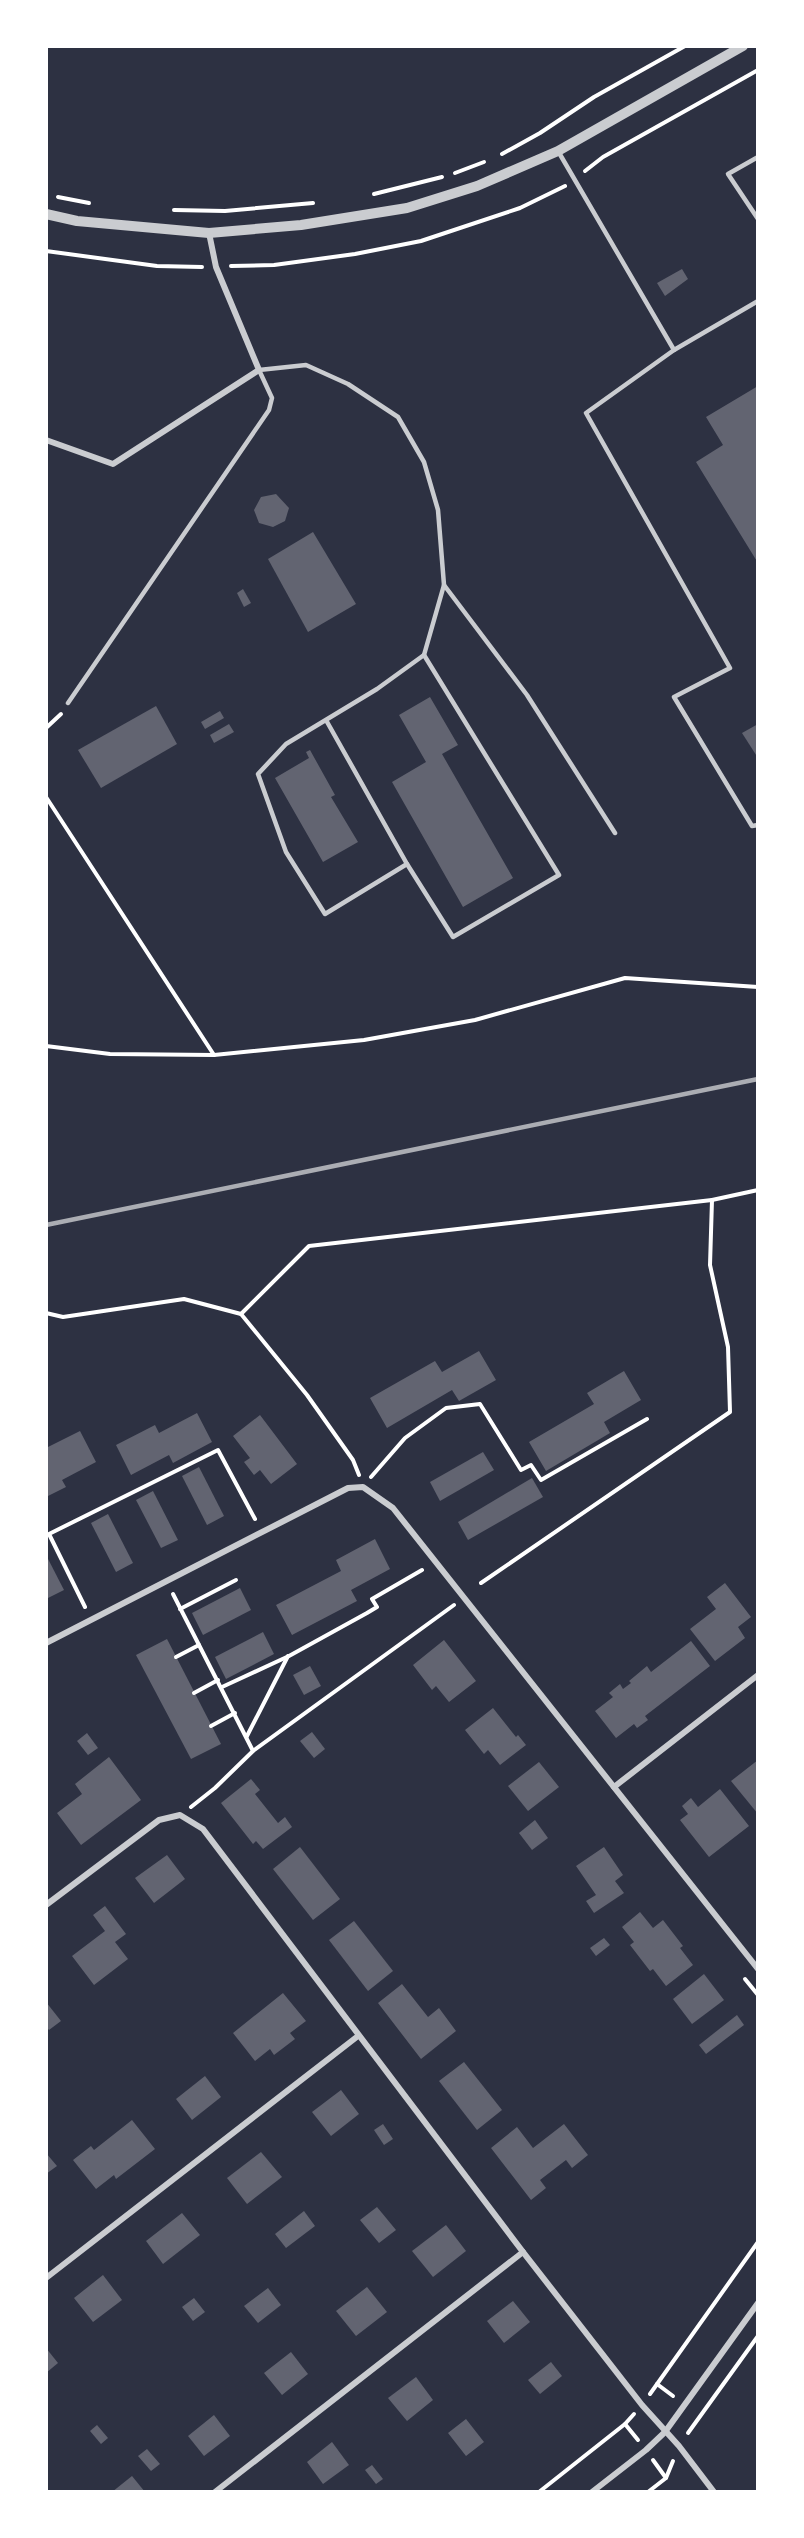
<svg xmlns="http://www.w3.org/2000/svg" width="804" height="2538" font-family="'Roboto Condensed',sans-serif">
<rect width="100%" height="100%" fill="#2d3142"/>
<g fill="#626471">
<path d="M682,269l6,10 -23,17 -8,-13z"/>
<path d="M758,386v177l-62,-101 27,-17 -17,-28z"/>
<path d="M276,494l13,14 -4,13 -12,6 -14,-4 -5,-13 7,-13z"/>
<path d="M313,532l43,72 -48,28 -40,-73z"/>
<path d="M243,589l8,14 -7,4 -7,-14z"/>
<path d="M430,697l28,48 -16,9 71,124 -50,29 -71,-125 34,-20 -27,-47z"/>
<path d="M156,706l21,38 -76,44 -23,-38z"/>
<path d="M220,711l4,7 -19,11 -4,-7z"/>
<path d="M229,724l5,8 -20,11 -4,-8z"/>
<path d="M758,724v34l-16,-25z"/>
<path d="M310,750l25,45 -4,2 27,45 -35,20 -48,-84 34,-20 -3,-6z"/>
<path d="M479,1351l17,29 -37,21 -7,-11 -65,38 -17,-30 65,-37 7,11z"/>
<path d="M624,1371l17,29 -37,22 6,11 -64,38 -17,-29 65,-38 -7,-11z"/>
<path d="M197,1413l15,29 -39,21 -4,-8 -38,20 -15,-30 39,-20 4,8z"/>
<path d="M260,1415l37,49 -26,20 -11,-14 -6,5 -10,-13 6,-4 -17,-22z"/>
<path d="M80,1431l16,31 -34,18 4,7 -20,10v-49z"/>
<path d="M483,1452l11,18 -54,31 -10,-19z"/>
<path d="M199,1467l25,49 -17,9 -25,-49z"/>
<path d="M532,1478l11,19 -75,43 -10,-18z"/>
<path d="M153,1491l25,49 -17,8 -25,-48z"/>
<path d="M108,1514l25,49 -17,9 -25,-49z"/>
<path d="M375,1539l15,30 -39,21 6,11 -65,34 -16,-30 65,-34 -5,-11z"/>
<path d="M46,1555l18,35 -18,9z"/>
<path d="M725,1583l26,34 -13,10 7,11 -30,23 -25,-32 26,-20 -9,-12z"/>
<path d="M240,1588l11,22 -48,25 -11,-22z"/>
<path d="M263,1632l11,22 -48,25 -11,-22z"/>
<path d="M167,1639l54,105 -30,15 -55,-104z"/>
<path d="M444,1640l32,41 -27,21 -13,-16 -4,4 -19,-25z"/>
<path d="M691,1641l19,25 -65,50 3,4 -11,8 -3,-4 -18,14 -21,-27 18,-14 -4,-4 11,-9 3,5 8,-6 -2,-2 18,-15 4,6z"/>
<path d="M310,1666l11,20 -17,9 -11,-20z"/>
<path d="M493,1708l23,29 2,-2 8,10 -26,20 -12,-15 -4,4 -19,-24z"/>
<path d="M312,1732l13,17 -11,9 -14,-17z"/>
<path d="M87,1733l11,15 -10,7 -11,-14z"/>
<path d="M109,1757l32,43 -60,45 -24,-32 25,-19 -7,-10z"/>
<path d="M758,1760v54l-27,-33z"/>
<path d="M539,1762l20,25 -31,24 -20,-25z"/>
<path d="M251,1779l9,11 -5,4 23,29 7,-6 7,10 -29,22 -7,-8 -3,3 -32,-41z"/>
<path d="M720,1789l29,37 -40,31 -29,-37 8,-6 -6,-8 9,-8 7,9z"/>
<path d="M535,1820l13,18 -16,12 -13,-17z"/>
<path d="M300,1847l40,52 -27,21 -40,-51z"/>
<path d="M604,1847l19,28 -8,6 9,12 -30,20 -8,-12 10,-6 -20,-29z"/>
<path d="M167,1855l18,24 -31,24 -19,-25z"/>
<path d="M105,1906l21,28 -11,8 13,17 -34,26 -22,-29 33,-25 -12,-16z"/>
<path d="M640,1912l13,16 10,-8 20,26 -3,2 13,17 -27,21 -13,-17 -3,2 -20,-26 4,-3 -12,-15z"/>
<path d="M354,1921l39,50 -25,20 -39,-51z"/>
<path d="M604,1938l6,7 -14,11 -6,-8z"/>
<path d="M704,1974l20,26 -32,24 -19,-25z"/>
<path d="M402,1984l26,33 11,-9 17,23 -35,28 -43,-56z"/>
<path d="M283,1993l23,28 -16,12 5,6 -21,16 -4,-6 -15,12 -22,-28z"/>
<path d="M46,2002l15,19 -12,9 -3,-3z"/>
<path d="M737,2015l7,10 -38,29 -7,-9z"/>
<path d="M464,2062l38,48 -25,20 -38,-49z"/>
<path d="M205,2076l16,21 -29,23 -16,-21z"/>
<path d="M341,2090l18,24 -28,22 -19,-24z"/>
<path d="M132,2120l23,29 -39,30 -2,-4 -18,14 -23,-29 18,-14 3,4z"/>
<path d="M383,2124l10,15 -9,6 -10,-15z"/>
<path d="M564,2124l24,31 -16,13 -6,-8 -26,20 6,8 -15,12 -40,-52 26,-21 16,21z"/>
<path d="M261,2152l21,25 -35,27 -20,-26z"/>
<path d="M46,2153l11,13 -11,8z"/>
<path d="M377,2207l19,23 -17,13 -19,-23z"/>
<path d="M304,2211l11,15 -29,22 -11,-14z"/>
<path d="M182,2213l18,22 -37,29 -17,-23z"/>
<path d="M446,2225l20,26 -33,26 -21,-26z"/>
<path d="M103,2275l19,25 -29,22 -19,-24z"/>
<path d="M367,2287l20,25 -31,24 -20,-25z"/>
<path d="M268,2288l13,17 -23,18 -14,-17z"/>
<path d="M194,2298l11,14 -12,9 -11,-14z"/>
<path d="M513,2301l17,21 -26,21 -17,-22z"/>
<path d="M46,2348l12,15 -12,10z"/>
<path d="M291,2352l17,22 -26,21 -18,-22z"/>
<path d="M551,2362l11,14 -22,18 -12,-14z"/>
<path d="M416,2377l17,23 -26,21 -19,-23z"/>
<path d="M214,2415l16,21 -26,20 -16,-20z"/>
<path d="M466,2419l18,23 -18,14 -18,-23z"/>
<path d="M97,2425l11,13 -7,6 -11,-13z"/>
<path d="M332,2442l17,23 -26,19 -16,-22z"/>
<path d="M147,2449l13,15 -9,7 -13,-15z"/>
<path d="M372,2465l11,14 -7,5 -11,-14z"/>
<path d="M132,2476l13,16h-33z"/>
</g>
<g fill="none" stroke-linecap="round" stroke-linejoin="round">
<g stroke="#fff" stroke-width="4">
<path d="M502,154l38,-21 54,-36 91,-51"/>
<path d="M585,171l18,-14 155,-87"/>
<path d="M455,173l29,-11"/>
<path d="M374,194l68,-17"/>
<path d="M58,197l31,6"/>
<path d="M174,210l51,1 88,-8"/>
<path d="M46,251l111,15 45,1"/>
<path d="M231,266l43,-1 81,-11 66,-13 99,-33 45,-22"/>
<path d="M46,728l15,-14"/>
<path d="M46,797l168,258"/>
<path d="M46,1046l64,8 104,1 150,-15 111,-20 150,-42 133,9"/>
<path d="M46,1313l17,4 121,-18 57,15 66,81 46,65 6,15"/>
<path d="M241,1314l68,-68 403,-46"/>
<path d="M371,1477l34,-39 41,-30 34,-4 41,66 10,-5 10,15 106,-61"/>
<path d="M481,1583l249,-171 -2,-65 -18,-82 2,-65 46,-10"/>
<path d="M173,1594l80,157"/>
<path d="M85,1607l-36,-73 169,-84 37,69"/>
<path d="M180,1609l56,-29"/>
<path d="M176,1657l23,-12"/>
<path d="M222,1687l67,-31 78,-43 10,-6 -5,-8 50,-29"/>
<path d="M194,1693l24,-13"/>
<path d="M211,1726l24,-13"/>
<path d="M247,1736l41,-80"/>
<path d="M191,1807l24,-19 38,-37 201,-146"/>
<path d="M745,1979l13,16"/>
<path d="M657,2384l16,12"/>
<path d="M650,2394l108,-152"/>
<path d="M625,2424l13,16"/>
<path d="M688,2433l70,-97"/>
<path d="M653,2460l13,18"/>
<path d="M539,2492l86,-68 9,-10"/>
<path d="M648,2492l18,-14 7,-17"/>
</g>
<g stroke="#caccd0" stroke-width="4.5">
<path d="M558,151l116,199 84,-49"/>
<path d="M758,157l-30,17 30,45"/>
<path d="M674,350l-88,63 144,255 -56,29 78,129 6,-1"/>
<path d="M68,703l201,-293 3,-12 -13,-28 47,-5 42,19 50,33 26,45 14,48 6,75 83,110 88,138"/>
<path d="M326,720l81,144 -82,50 -39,-62 -28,-78 28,-30 91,-55 47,-34 20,-70"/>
<path d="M407,864l46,73 106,-62 -135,-220"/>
</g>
<g stroke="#caccd0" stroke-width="6">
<path d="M46,440l67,24 146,-94 -43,-103 -7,-34"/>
<path d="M46,1643l302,-155 15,-1 30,21 365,461"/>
<path d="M614,1787l144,-112"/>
<path d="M46,1905l113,-85 21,-5 23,14 320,423 119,153 37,41 35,46"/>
<path d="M46,2278l312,-242"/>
<path d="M215,2492l308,-240"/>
<path d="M592,2492l54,-42 19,-18 93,-129"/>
</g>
<path stroke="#caccd0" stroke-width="10" d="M46,214l31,7 132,12 92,-8 106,-17 70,-22 81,-35 185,-105"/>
<path stroke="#abadb3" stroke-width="4.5" d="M46,1225l712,-146"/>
</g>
<rect width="804" height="2538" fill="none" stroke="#ffffff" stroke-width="96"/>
</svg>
